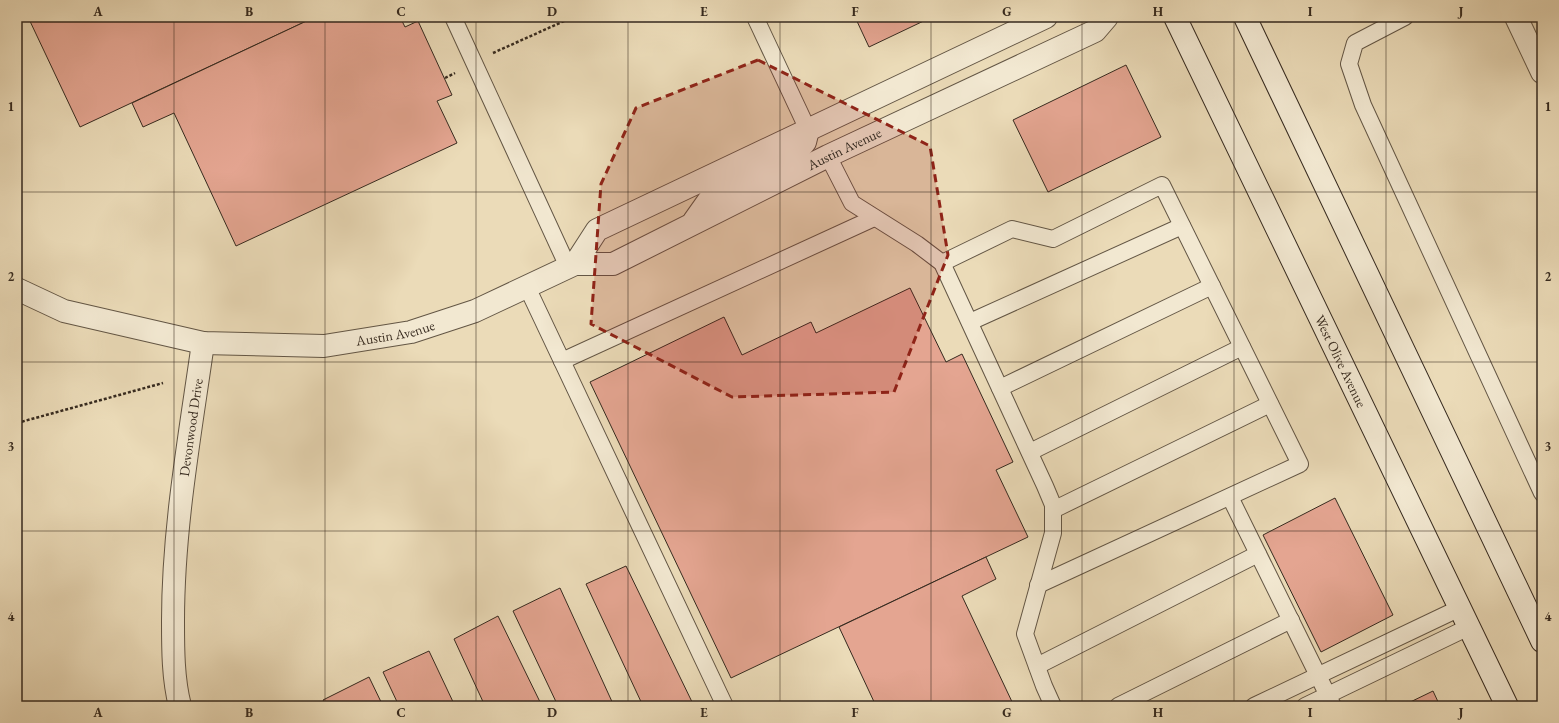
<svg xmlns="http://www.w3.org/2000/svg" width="1559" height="723" font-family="'EB Garamond',serif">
<rect width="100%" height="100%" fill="#ebdbb8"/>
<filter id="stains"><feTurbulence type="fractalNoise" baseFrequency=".005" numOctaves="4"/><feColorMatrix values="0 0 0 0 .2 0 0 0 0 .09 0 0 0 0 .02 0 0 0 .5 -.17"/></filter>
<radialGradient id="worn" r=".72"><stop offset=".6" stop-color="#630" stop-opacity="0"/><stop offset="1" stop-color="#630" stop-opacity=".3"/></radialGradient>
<g fill="#e4a591" stroke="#362a1f">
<path d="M28,17h287l-235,110z"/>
<path d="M315,17h85l5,10 13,-6 34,74 -15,6 20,42 -221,103 -62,-133 -31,14 -11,-24z"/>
<path d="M855,17h77l-63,30z"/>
<path d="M1126,65l35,72 -113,55 -35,-72z"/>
<path d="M910,288l36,74 16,-8 51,108 -17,8 32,67 -297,141 -141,-296 134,-65 18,38 69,-33 5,11z"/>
<path d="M1335,498l58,117 -72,37 -58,-117z"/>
<path d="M986,557l10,22 -34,17 52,110h-138l-37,-79z"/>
<path d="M626,566l68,140h-51l-57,-122z"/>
<path d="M560,588l54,118h-56l-45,-95z"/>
<path d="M498,616l44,90h-57l-31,-67z"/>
<path d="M429,651l26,55h-56l-16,-34z"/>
<path d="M369,677l14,29h-57l-3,-6z"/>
<path d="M1433,691l7,15h-38z"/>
</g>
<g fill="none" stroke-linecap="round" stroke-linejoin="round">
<g stroke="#635645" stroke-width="18">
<g id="service">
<path d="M453,17l115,250"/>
<path d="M755,17l53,113"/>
<path d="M1405,17l-50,26 -6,21 14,41 179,388"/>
<path d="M828,156l24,47 65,41 25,19 103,223 8,19v28l-28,101 19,52 9,20"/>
<path d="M942,263l70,-34 41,10 109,-54 138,279 -262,121"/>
<path d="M527,287l198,419"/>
<path d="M970,322l212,-96"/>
<path d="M562,361l312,-143"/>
<path d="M1000,388l212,-102"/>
<path d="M1030,452l212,-105"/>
<path d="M1230,497l103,209"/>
<path d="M1053,510l217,-106"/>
<path d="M1037,666l221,-112"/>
<path d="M1118,706l173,-86"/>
<path d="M1254,706l206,-98"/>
<path d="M1305,706l164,-79"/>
</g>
</g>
<g stroke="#635645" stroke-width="24">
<g id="minor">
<path d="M1516,17l26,55"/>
<path d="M694,221l17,-24 60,-28 22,-13 12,-14 3,-12"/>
<path d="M575,264l22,-34 449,-213"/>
<path id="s1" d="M17,289l47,22 139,32 121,3 87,-14 64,-21 100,-47h38l215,-108 267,-125 12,-14"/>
<path id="s2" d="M180,706c-7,-27 -7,-57 -7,-85 0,-93 17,-186 30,-278"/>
</g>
</g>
<g stroke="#362a1f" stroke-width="24">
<g id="secondary">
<path id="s3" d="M1175,17l332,689"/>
<path d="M1245,17l297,624"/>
</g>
</g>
<g stroke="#362a1f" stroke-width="2.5" stroke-dasharray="3 2" stroke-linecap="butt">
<path d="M493,53l80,-36"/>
<path d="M445,78l10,-5"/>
<path d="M17,423l146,-40"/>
</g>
<use href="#service" stroke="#f2e8d1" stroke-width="16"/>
<use href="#minor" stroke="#f2e8d1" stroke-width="22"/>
<use href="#secondary" stroke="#f2e8d1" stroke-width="22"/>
</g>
<path fill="#8f2418" fill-opacity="0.2" stroke="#8f2418" stroke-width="3" stroke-dasharray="8 5" stroke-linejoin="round" d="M758,60l172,86 18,109 -54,137 -162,5 -141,-73 10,-140 35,-76z"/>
<path fill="none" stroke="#362a1f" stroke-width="1" stroke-opacity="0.55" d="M174,17v689M325,17v689M476,17v689M628,17v689M780,17v689M931,17v689M1082,17v689M1234,17v689M1386,17v689M17,192h1525M17,362h1525M17,531h1525"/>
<g text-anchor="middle" stroke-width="4" stroke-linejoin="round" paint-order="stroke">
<g font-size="14" fill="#362a1f" stroke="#f2e8d1">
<text dy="5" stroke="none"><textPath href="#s1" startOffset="878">Austin Avenue</textPath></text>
<text dy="5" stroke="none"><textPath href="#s1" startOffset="388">Austin Avenue</textPath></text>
<text dy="5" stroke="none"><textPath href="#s3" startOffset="382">West Olive Avenue</textPath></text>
<text dy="5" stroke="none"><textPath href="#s2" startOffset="280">Devonwood Drive</textPath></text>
</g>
</g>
<rect width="1559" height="723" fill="none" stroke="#ebdbb8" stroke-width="44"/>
<rect x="22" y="22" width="1515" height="679" fill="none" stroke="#362a1f" stroke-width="1.5"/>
<g font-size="13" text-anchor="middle" font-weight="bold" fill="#362a1f">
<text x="98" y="16">A</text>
<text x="249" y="16">B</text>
<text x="401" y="16">C</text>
<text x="552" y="16">D</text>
<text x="704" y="16">E</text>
<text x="855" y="16">F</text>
<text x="1007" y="16">G</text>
<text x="1158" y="16">H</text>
<text x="1310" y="16">I</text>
<text x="1461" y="16">J</text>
<text x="11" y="111">1</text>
<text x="1548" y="111">1</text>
<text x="11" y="281">2</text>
<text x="1548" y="281">2</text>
<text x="11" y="451">3</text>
<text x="1548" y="451">3</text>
<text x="11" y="621">4</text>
<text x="1548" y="621">4</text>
<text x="98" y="717">A</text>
<text x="249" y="717">B</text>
<text x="401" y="717">C</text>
<text x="552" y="717">D</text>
<text x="704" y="717">E</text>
<text x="855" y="717">F</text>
<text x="1007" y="717">G</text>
<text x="1158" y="717">H</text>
<text x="1310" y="717">I</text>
<text x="1461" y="717">J</text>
</g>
<rect width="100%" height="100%" filter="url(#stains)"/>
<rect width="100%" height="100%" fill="url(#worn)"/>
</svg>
